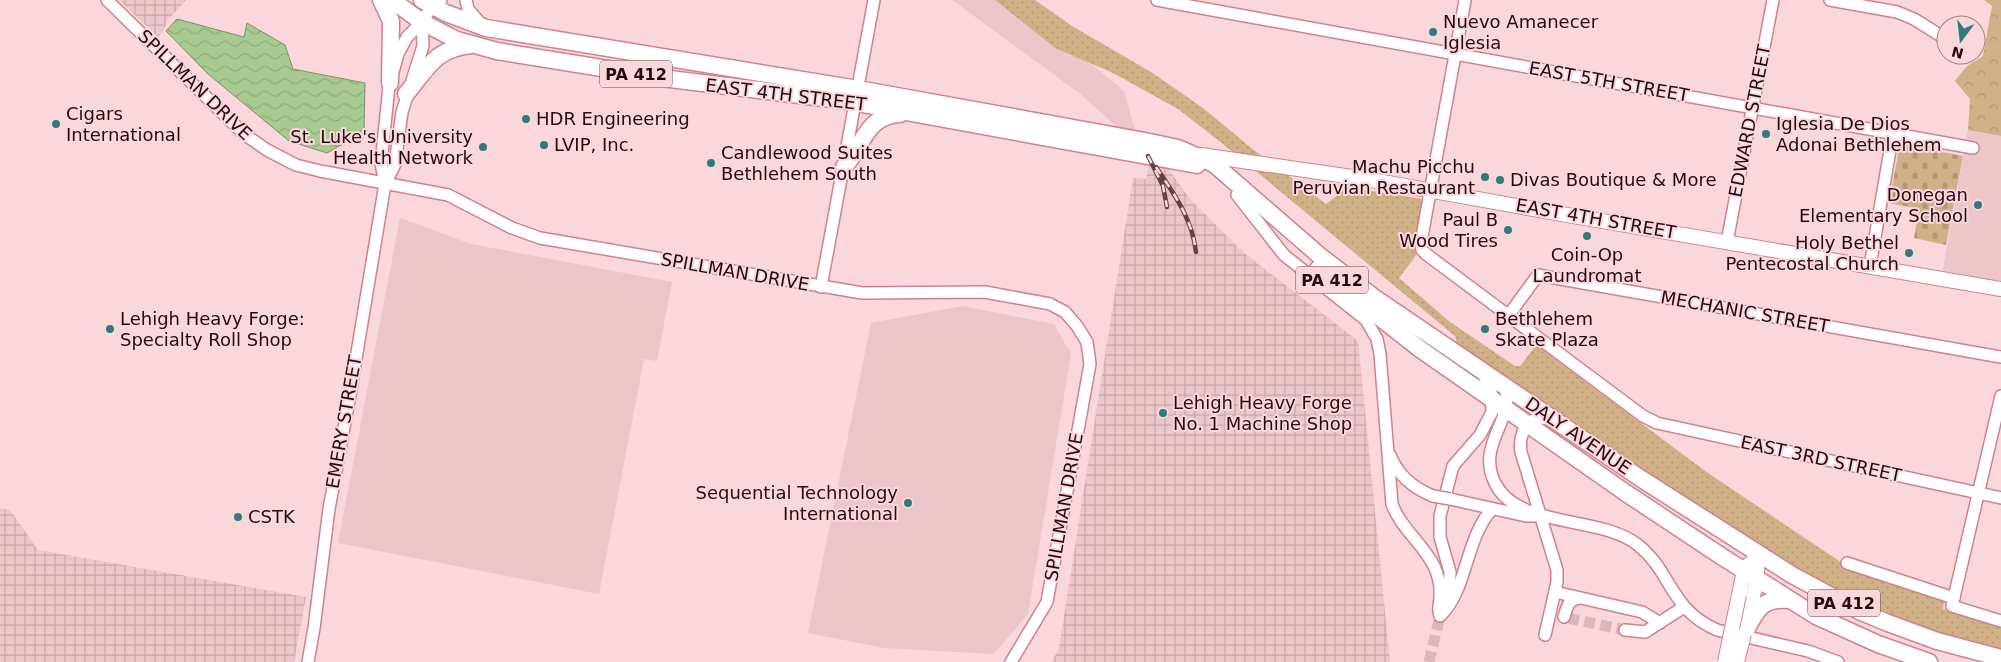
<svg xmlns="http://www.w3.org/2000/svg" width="2001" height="662" font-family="'DejaVu Sans',sans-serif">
<defs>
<pattern id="industrial-grid" width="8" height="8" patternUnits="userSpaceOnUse" patternTransform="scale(1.25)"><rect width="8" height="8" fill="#ecc6c9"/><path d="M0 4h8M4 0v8" fill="none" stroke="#caa9ab"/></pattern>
<pattern id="grass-dots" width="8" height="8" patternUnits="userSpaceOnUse" patternTransform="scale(1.25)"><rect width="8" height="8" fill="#d0b087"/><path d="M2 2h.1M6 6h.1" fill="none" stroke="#b39673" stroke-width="1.8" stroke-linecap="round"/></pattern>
<pattern id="forest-crowns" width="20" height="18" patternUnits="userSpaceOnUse" patternTransform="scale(1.25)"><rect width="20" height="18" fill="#d0b087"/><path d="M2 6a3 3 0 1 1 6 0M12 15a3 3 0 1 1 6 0" fill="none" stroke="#b39673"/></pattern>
<pattern id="cemetery-stones" width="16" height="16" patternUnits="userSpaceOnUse" patternTransform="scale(1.25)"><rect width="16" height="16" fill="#d0b087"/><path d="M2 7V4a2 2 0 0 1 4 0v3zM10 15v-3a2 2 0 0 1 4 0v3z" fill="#b39673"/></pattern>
<pattern id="water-waves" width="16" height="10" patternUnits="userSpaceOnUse" patternTransform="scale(1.25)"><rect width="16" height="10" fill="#a7ca90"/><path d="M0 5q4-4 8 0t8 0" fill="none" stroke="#90ac7b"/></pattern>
</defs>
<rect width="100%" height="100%" fill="#fad7da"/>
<g fill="#ecc6c9">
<path d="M952,0h43l60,48 35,15 34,28 11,39 34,40 -20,-5 -33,-39 -37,-33z"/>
<path d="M1968,130l33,6v148l-59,-10z"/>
<path d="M400,218l71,26 201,38 -15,79 -13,-2 -45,235 -261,-51z"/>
<path d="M963,306l91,18 17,30 -43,260 -34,40 -110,-6 -76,-15 63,-310z"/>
</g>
<g fill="url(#industrial-grid)">
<path d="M119,0h67l-18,20 -5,11 -5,6z"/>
<path d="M1149,166l20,4 21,29 54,54 114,88 32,321h-338l7,-14 74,-470 13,1z"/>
<path d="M0,508l10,2 28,40 268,47 -12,65h-294z"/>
</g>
<path fill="url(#grass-dots)" d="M995,0h40l37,26 79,46 52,36 47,39 76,57 17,-13 16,-2 63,10 -7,47 2,8 -18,24 51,44 65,44h5l2,-2 14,-19 172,128 143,96 93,32 -1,8 58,16v27l-20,-4 -95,-32 -98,-49 -255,-169 1,-2 -77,-52 -2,-8 -232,-192 -45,-35 -65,-36 -58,-25z"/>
<path fill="url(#forest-crowns)" d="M1984,0h17v136l-33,-6 2,-31 -15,-18 11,-14 17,-11 9,-50z"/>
<path fill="url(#cemetery-stones)" d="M1900,144l63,12 -17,89 -32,-7 5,-29 -30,-6z"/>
<path fill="url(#water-waves)" stroke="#819069" d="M177,19l67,18 3,-14 38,22 8,24 72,14 -1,49 -37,21 -38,-12 -81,-67 -42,-43z"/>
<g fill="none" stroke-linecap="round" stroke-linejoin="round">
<g stroke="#dab8bc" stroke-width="11" stroke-dasharray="11 5.5" stroke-linecap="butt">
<path d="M1568,618l57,12"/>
<path d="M1429,662l11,-46"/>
</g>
<g stroke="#d0828a" stroke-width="14">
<g id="minor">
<path d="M107,0l137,134 23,16 29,15 24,6 128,24 64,33 28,10 322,55 123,-1 65,12 15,8 12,14 10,16 3,22 -43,238 -36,60"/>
<path d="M466,0l2,9 13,15"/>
<path d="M1157,0l816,148"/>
<path d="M1465,0l-44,242 1,8 4,4 217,162 14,7 344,75"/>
<path d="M1830,0l67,12 17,7 32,20"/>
<path d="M385,184l-4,-21 8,-77 9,-32 9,-17 15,-15 10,-16 9,-6"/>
<path d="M1237,195l47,60 82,65 11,19 3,15 12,150c8,23 31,40 42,62 4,9 7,21 6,31 0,7 -3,12 0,19 28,-27 25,-77 52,-107"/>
<path d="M1727,242l46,-242"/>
<path d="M1870,266l23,-133"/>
<path d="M821,287l53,-287"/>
<path d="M1508,316l30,-41 463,82"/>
<path d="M1504,385c14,33 -29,58 -9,98 22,46 106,32 143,62 34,27 32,65 79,85l91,21 30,11"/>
<path d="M2001,396l-49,210 49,15"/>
<path d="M1390,455c8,21 23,33 43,41"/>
<path d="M1450,499l76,17h8"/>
<path d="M1847,563l107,35"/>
<path d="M1555,592l87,20 18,11"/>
<path d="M1449,599l1,-27 -10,-35v-21l13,-50 27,-31 12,-23 -1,-21 -8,-17"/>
<path d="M1564,617c3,-10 4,-17 15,-19"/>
<path d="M1625,630l20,2 39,-25"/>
<path d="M1545,635l12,-53v-12l-36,-118c-2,-12 2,-30 15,-33 6,-2 11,0 16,1"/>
<path d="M308,662l6,-34 15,-119 21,-114 35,-211 10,-20 7,-52 21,-66 -1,-24"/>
</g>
</g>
<g stroke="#d0828a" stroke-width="16">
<g id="major">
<path d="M1201,155l165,24 201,36 434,74"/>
<path d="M1739,595l5,-25 6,-7"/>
<path d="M1746,625l11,-46v-27"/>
</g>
</g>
<g stroke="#d0828a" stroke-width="19">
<g id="highway">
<path d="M381,0l10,21 -1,62"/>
<path d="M392,0l30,22 25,13 10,5 40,11 173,28 170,21 357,65"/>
<path d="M422,0l24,13 40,15 372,61 287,52 33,7 36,16 106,92 55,42 265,180 152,97 67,36 29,12 49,18 64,17"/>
<path d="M406,94c22,-26 28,-45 65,-49"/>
<path d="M844,167c20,-22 21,-51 56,-53"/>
<path d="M1318,269l102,80 206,144 95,63 95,60 62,28 51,18"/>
<path d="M1744,634c12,-23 17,-37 46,-34"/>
</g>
</g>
<use href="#minor" stroke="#fff" stroke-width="11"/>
<use href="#major" stroke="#fff" stroke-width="14"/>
<use href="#highway" stroke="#fff" stroke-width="16"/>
<g stroke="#614247" stroke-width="4.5">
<g id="rail">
<path d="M1148,156l15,30 4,21"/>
<path d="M1156,167c18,27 36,51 40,85"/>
</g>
</g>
<use href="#rail" stroke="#fad7da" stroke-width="2.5" stroke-dasharray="8" stroke-linecap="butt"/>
<g stroke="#d0828a" stroke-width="14" stroke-linecap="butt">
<path id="minor-bridge" d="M1433,496l17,3"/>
</g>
<g stroke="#d0828a" stroke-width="16" stroke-linecap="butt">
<g id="major-bridge">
<path d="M1725,662l14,-67"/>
<path d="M1737,662l7,-28"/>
</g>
</g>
<use href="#minor-bridge" stroke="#fff" stroke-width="11"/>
<use href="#major-bridge" stroke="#fff" stroke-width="14"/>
</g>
<g fill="#317a79" stroke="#fad7da" stroke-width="2">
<circle cx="1433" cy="32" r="5"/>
<circle cx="526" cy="119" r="5"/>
<circle cx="56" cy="124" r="5"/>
<circle cx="1766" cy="134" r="5"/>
<circle cx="544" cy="145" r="5"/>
<circle cx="483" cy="147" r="5"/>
<circle cx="711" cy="163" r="5"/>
<circle cx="1485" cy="177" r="5"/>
<circle cx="1500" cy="180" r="5"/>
<circle cx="1978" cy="205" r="5"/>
<circle cx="1508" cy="230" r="5"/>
<circle cx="1587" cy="236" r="5"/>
<circle cx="1909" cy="253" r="5"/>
<circle cx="110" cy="329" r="5"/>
<circle cx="1485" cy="329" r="5"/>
<circle cx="1163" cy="413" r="5"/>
<circle cx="908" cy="503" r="5"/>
<circle cx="238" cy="517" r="5"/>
</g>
<g text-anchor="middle" stroke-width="4" stroke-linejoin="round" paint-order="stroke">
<g fill="#fad7da" stroke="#66484c" stroke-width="1">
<rect x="600" y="60.5" width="72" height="27" rx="4"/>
<rect x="1296" y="266.5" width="72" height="27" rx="4"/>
<rect x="1808" y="589.5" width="72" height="27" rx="4"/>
</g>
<g font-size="16" font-weight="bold" fill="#270a0f">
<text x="636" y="80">PA 412</text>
<text x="1332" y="286">PA 412</text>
<text x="1844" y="609">PA 412</text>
</g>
<g font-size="18" fill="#270a0f" stroke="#fad7da" text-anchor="start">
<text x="1443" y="28">Nuevo Amanecer<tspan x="1443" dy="21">Iglesia</tspan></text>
<text x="66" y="120">Cigars<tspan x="66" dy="21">International</tspan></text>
<text x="536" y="125">HDR Engineering</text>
<text x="1776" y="130">Iglesia De Dios<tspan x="1776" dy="21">Adonai Bethlehem</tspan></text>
<text x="473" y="143" text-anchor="end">St. Luke's University<tspan x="473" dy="21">Health Network</tspan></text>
<text x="554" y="151">LVIP, Inc.</text>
<text x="721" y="159">Candlewood Suites<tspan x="721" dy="21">Bethlehem South</tspan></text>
<text x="1475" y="173" text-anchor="end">Machu Picchu<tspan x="1475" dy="21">Peruvian Restaurant</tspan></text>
<text x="1510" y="186">Divas Boutique &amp; More</text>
<text x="1968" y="201" text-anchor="end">Donegan<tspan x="1968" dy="21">Elementary School</tspan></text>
<text x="1498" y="226" text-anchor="end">Paul B<tspan x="1498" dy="21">Wood Tires</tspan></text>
<text x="1899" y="249" text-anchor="end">Holy Bethel<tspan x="1899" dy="21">Pentecostal Church</tspan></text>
<text x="1587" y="261" text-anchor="middle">Coin-Op<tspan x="1587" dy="21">Laundromat</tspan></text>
<text x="120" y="325">Lehigh Heavy Forge:<tspan x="120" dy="21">Specialty Roll Shop</tspan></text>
<text x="1495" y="325">Bethlehem<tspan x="1495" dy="21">Skate Plaza</tspan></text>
<text x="1173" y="409">Lehigh Heavy Forge<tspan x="1173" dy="21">No. 1 Machine Shop</tspan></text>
<text x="898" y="499" text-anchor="end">Sequential Technology<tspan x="898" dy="21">International</tspan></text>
<text x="248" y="523">CSTK</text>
</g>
<g font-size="18" fill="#270a0f" stroke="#fad7da">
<text transform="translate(1609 82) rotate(10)" y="6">EAST 5TH STREET</text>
<text transform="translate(195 85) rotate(44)" y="6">SPILLMAN DRIVE</text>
<text transform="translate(786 95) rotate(7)" y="6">EAST 4TH STREET</text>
<text transform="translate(1750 121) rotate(-79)" y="6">EDWARD STREET</text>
<text transform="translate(1596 219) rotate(10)" y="6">EAST 4TH STREET</text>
<text transform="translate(735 272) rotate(10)" y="6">SPILLMAN DRIVE</text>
<text transform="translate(1745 312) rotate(10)" y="6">MECHANIC STREET</text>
<text transform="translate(344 422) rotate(-80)" y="6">EMERY STREET</text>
<text transform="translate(1578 436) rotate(34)" y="6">DALY AVENUE</text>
<text transform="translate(1821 459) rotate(12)" y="6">EAST 3RD STREET</text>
<text transform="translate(1064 507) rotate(-80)" y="6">SPILLMAN DRIVE</text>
</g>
</g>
<g transform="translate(1961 40) rotate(195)"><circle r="24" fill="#fad7da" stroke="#a68589"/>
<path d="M0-4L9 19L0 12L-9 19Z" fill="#317a79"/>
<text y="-8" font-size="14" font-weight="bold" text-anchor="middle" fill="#270a0f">N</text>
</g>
</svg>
